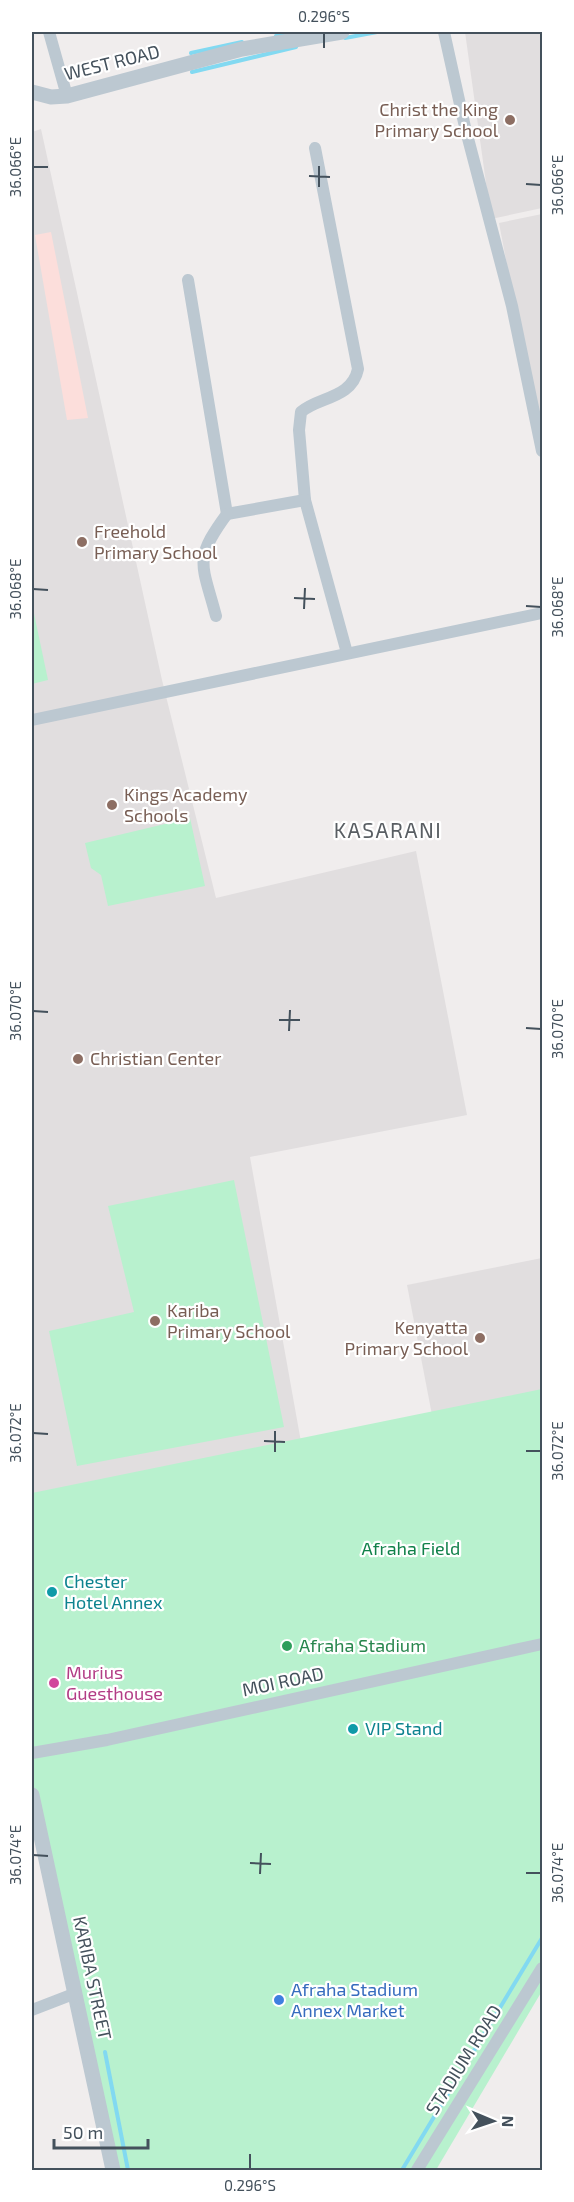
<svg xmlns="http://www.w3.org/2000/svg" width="574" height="2202" font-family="'Exo 2',sans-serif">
<rect width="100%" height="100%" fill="#f0eded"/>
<g fill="#e1dedf">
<path d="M465,32h77v176l-51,11z"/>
<path d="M41,129l121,551 54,218 200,-47 51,264 -217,42 51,285 -269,52v-1362z"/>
<path d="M542,214v235l-43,-226z"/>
<path d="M542,1258v133l-110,24 -25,-130z"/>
</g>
<path fill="#fcdedb" d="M51,232l37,186 -21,2 -32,-185z"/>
<g fill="#b8f1ce">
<path d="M32,604l16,76 -16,4z"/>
<path d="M190,818l15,68 -97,20 -7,-31 -10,-7 -6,-25z"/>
<path d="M234,1180l50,247 -207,39 -28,-135 85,-19 -26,-106z"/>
<path d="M542,1389v602l-106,179h-325l-79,-370v-307z"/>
</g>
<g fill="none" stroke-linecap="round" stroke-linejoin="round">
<g stroke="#82d9f1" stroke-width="4">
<path d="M276,36l16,-4"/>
<path d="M345,38l32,-6"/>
<path d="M191,53l51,-11"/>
<path d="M192,72l104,-25"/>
<path d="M105,2052l23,118"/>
<path d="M402,2170l140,-232"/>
</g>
<g stroke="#bcc8d1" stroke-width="12">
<path d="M49,32l18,64"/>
<path d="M444,32l21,95 47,179 30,145"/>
<path d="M315,148l43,221c-6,30 -41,28 -57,43l-2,18 6,70 42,153"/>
<path d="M188,280l39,234 78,-14"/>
<path d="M216,616c-14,-53 -23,-56 11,-102"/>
<path d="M32,720l510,-107"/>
<path d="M32,1753l75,-13 435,-96"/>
<path d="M32,2010l44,-17"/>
<path d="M417,2170l125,-202"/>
</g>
<g stroke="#bcc8d1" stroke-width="15">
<path d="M32,92l19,5 16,-1 175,-47 100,-17"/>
<path d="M32,1795l81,375"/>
</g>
</g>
<path fill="none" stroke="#44515c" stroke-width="2" d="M324,48v-15M33,167h15M309,176l21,1M526,184l15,1M319,187v-21M33,589l15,1M294,598l21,1M526,606l15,1M304,609l1,-21M33,1011l15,1M279,1020h21M526,1028l15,1M289,1031l1,-21M33,1433l15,1M264,1441l21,1M526,1451h15M275,1452v-21M33,1855l15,1M250,1863l21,1M526,1873h15M260,1874l1,-21M250,2169v-15"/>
<g fill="#8d6e63" stroke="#fff" stroke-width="2">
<circle cx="510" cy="120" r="6"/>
<circle cx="82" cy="542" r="6"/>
<circle cx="112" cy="805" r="6"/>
<circle cx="78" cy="1059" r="6"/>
<circle cx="155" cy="1321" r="6"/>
<circle cx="480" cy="1338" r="6"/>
</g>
<g fill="#0f9aa8" stroke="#fff" stroke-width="2">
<circle cx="52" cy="1592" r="6"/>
<circle cx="353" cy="1729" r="6"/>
</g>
<circle fill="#2e9e5b" stroke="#fff" stroke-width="2" cx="287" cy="1646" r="6"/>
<circle fill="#d1479c" stroke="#fff" stroke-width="2" cx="54" cy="1683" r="6"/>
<circle fill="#3f7fe0" stroke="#fff" stroke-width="2" cx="279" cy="2000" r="6"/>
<g text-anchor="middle" stroke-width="4.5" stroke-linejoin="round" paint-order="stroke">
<g font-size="18" fill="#44515c" stroke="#fff">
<text transform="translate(112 63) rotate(-14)" y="6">WEST ROAD</text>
<text transform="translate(283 1682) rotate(-12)" y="6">MOI ROAD</text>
<text transform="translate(92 1978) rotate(78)" y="6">KARIBA STREET</text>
<text transform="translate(464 2060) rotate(-58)" y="6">STADIUM ROAD</text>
</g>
<g font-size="18" fill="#785e54" stroke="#fff" text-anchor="start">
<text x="498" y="116" text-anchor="end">Christ the King<tspan x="498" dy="21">Primary School</tspan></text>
<text x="94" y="538">Freehold<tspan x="94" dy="21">Primary School</tspan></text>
<text x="124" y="801">Kings Academy<tspan x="124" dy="21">Schools</tspan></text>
<text x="90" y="1065">Christian Center</text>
<text x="167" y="1317">Kariba<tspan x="167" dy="21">Primary School</tspan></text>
<text x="468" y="1334" text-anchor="end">Kenyatta<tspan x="468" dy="21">Primary School</tspan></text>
</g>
<g font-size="18" fill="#11814a" stroke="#fff">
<text x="411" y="1555">Afraha Field</text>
</g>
<g font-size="18" fill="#0d838f" stroke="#fff" text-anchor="start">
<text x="64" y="1588">Chester<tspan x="64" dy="21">Hotel Annex</tspan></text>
<text x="365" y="1735">VIP Stand</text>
</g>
<g font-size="18" fill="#27864d" stroke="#fff" text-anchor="start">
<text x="299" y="1652">Afraha Stadium</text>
</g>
<g font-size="18" fill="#b23c85" stroke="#fff" text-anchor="start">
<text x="66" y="1679">Murius<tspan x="66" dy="21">Guesthouse</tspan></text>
</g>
<g font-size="18" fill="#366cbe" stroke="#fff" text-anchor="start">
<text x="291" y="1996">Afraha Stadium<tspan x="291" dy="21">Annex Market</tspan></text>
</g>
<g font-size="21" letter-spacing="1.5" fill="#595e63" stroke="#fff">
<text x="388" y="838">KASARANI</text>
</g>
</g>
<rect width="574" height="2202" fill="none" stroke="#ffffff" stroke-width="66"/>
<g transform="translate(493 2121) rotate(92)" stroke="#ffffff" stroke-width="4.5" paint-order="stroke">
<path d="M0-4.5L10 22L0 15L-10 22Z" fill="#44515c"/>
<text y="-9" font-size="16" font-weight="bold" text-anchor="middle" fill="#44515c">N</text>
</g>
<path d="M54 2139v9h94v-9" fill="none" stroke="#44515c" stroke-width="3"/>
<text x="63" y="2139" font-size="18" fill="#44515c" stroke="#ffffff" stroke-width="4.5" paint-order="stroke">50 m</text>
<rect x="33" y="33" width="508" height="2136" fill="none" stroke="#44515c" stroke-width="2"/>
<g font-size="15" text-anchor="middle" fill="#44515c">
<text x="324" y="22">0.296°S</text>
<text transform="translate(16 167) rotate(-90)" y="5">36.066°E</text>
<text transform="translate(558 185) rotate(-90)" y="5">36.066°E</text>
<text transform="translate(16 589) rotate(-90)" y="5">36.068°E</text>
<text transform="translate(558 607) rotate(-90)" y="5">36.068°E</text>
<text transform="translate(16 1011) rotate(-90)" y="5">36.070°E</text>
<text transform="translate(558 1029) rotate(-90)" y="5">36.070°E</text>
<text transform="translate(16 1433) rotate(-90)" y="5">36.072°E</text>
<text transform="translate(558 1451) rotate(-90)" y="5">36.072°E</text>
<text transform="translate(16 1855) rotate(-90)" y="5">36.074°E</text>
<text transform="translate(558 1873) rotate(-90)" y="5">36.074°E</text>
<text x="250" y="2191">0.296°S</text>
</g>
</svg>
